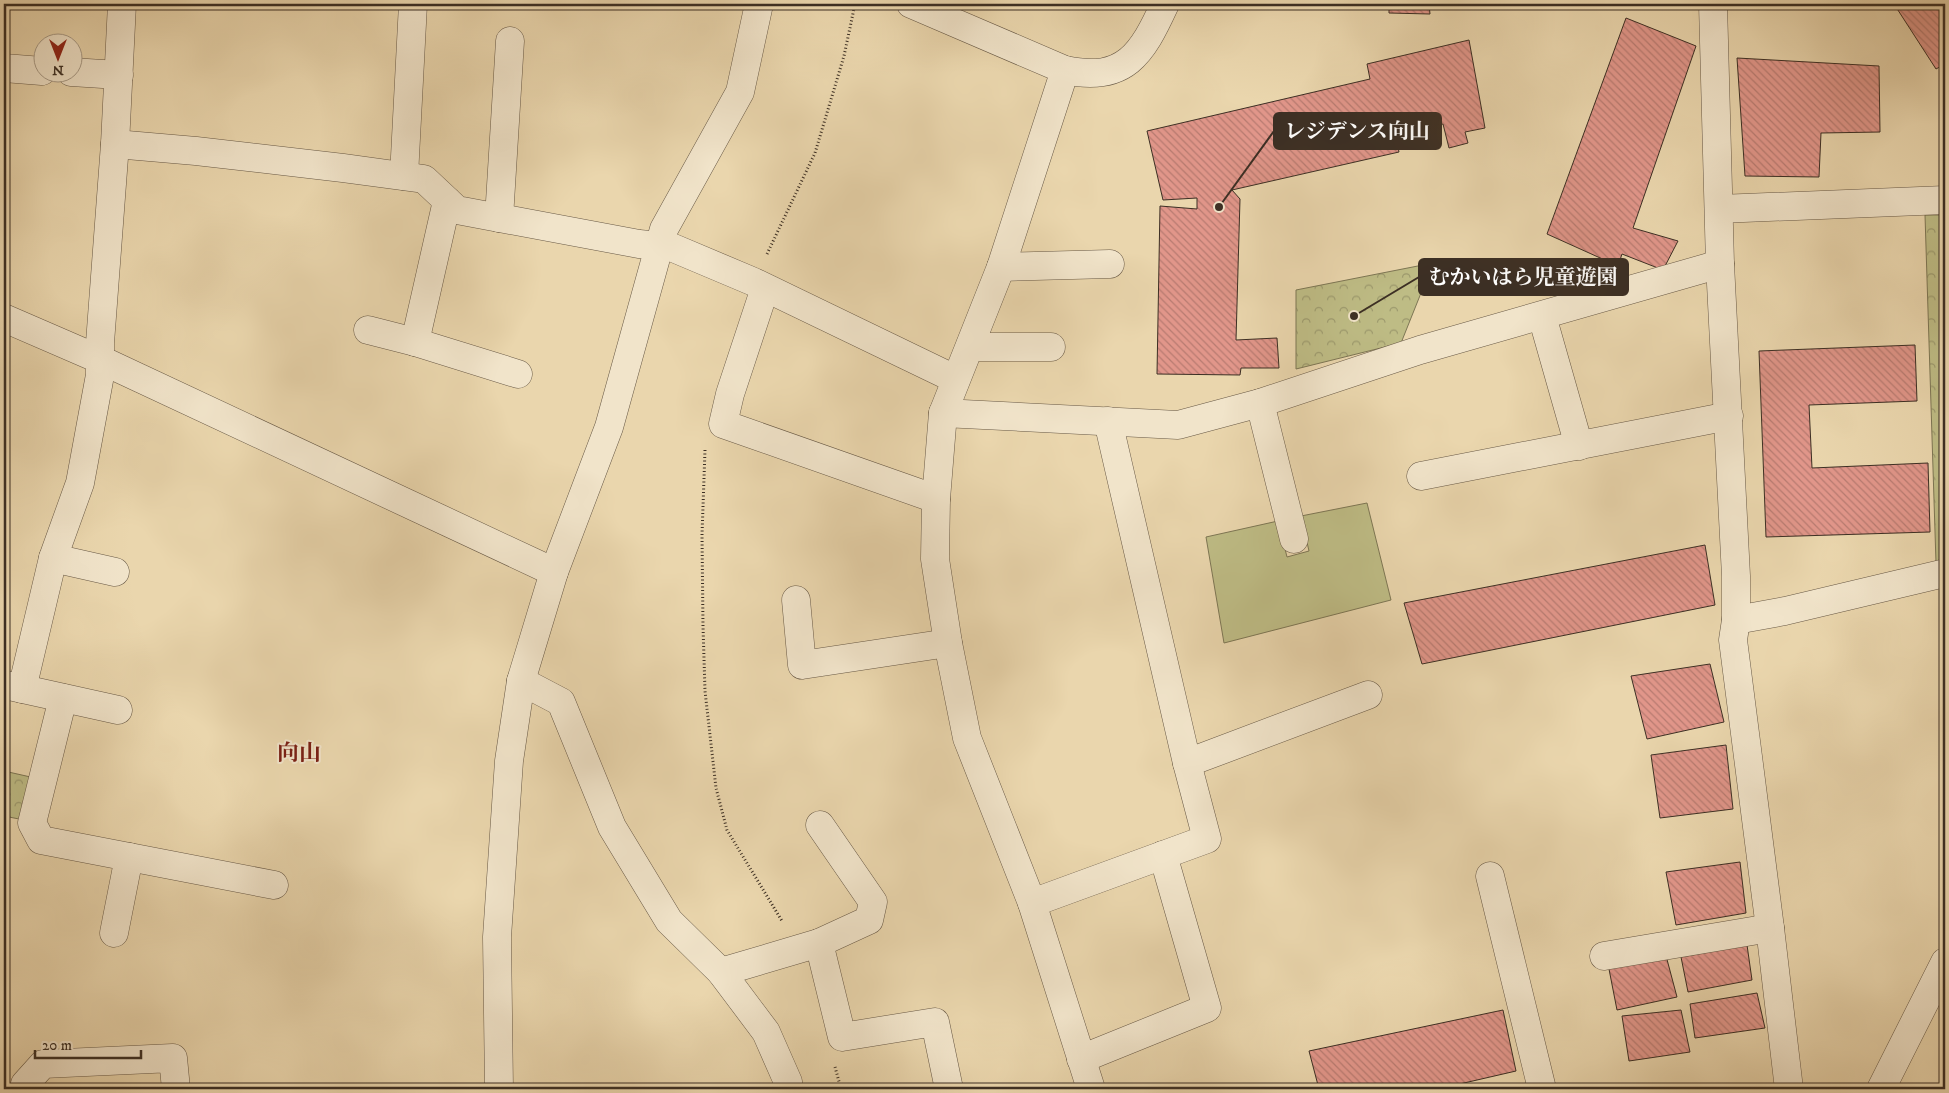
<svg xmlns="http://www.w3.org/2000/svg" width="1949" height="1093" font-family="'IM FELL DW Pica','Noto Serif JP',serif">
<defs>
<pattern id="park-crowns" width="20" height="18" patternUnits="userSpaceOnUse" patternTransform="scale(1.25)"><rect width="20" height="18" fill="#bebc85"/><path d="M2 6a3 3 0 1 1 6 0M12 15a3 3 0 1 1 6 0" fill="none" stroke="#9c996d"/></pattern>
<pattern id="building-back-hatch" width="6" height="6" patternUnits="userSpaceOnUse" patternTransform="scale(1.25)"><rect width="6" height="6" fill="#e1968a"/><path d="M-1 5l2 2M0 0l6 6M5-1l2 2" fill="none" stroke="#b87b71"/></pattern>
</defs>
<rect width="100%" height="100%" fill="#ead6ad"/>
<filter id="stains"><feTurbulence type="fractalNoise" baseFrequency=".004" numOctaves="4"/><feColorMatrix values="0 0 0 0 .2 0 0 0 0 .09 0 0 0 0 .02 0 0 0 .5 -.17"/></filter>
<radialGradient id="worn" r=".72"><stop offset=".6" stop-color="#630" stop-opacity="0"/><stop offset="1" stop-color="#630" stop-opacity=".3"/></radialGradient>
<path fill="#bebc85" stroke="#7d7654" d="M1367,503l24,97 -167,43 -18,-106 72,-16 9,36 22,-6 -8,-35z"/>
<g fill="url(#park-crowns)" stroke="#7d7654">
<path d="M1925,215h20v346l-9,2z"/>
<path d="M1433,263l-32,80 -105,26v-79z"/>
<path d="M4,771l31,7 -11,42 -20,-4z"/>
</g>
<g fill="url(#building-back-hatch)" stroke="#3c2f24">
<path d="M1389,4h40l1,10 -41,-1z"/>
<path d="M1513,4h16l-1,4z"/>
<path d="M1894,4h51v60l-9,5z"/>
<path d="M1626,18l70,28 -63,182 45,13 -15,29 -41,-16 -4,12 -71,-32z"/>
<path d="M1469,40l16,88 -20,4 3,11 -19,5 -6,-24 -48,10 4,18 -167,38 8,9 -4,141 41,-2 2,30h-38l-1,7 -83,-1 3,-168 37,3v-11l-34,2 -16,-69 223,-52 -3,-15z"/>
<path d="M1737,58l142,8 1,66 -59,1 -2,44 -74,-1z"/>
<path d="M1915,345l2,56 -108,4 3,63 116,-5 2,69 -164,5 -7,-186z"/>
<path d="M1705,545l10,60 -293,59 -18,-61z"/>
<path d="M1710,664l14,58 -77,17 -16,-63z"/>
<path d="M1726,745l7,64 -73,9 -9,-63z"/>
<path d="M1740,862l6,51 -70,12 -10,-53z"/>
<path d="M1747,945l5,35 -64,12 -7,-35z"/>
<path d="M1665,952l12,45 -60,13 -9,-46z"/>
<path d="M1757,993l8,35 -70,10 -5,-34z"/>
<path d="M1503,1010l13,61 -78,18h-119l-10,-38z"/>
<path d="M1681,1010l9,42 -61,9 -7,-45z"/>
</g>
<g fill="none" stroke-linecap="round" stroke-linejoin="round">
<g stroke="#685946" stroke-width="29">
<g id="minor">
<path d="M911,4l154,66c60,13 77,-16 100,-66"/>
<path d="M1713,4l7,260 16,312v44l-3,20 37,288 19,161"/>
<path d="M4,68l38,3"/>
<path d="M1065,70l-64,197 -58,146 -7,86 -1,60 13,84 19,95 65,165 59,186"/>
<path d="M71,72l48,3"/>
<path d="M115,144l81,7 147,17 81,11 33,31 182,34 32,3 83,35 201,97"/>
<path d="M404,176l9,-172"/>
<path d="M1719,209l226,-9"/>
<path d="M499,218l11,-177"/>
<path d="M1001,267l109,-3"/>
<path d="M765,288l-35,106 -7,30 213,75"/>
<path d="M1542,316l37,130"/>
<path d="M4,318l97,42 453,212"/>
<path d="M368,330l47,12 103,32"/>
<path d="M415,342l32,-141"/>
<path d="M971,347h80"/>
<path d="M1260,403l34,136"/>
<path d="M943,413l235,12 82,-22 160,-53 300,-86"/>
<path d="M1421,476l308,-60"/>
<path d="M53,558l62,14"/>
<path d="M796,600l6,65 146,-22"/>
<path d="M1736,620l49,-9 160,-38"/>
<path d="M521,681l40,21 51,125 57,94 52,51 45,60 22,50 1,7"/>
<path d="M5,685l113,25"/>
<path d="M22,689l31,-131 27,-75 20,-108v-32l15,-199 7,-140"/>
<path d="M63,698l-31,125 9,17 233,45"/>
<path d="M1187,763l181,-68"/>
<path d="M1490,876l52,213"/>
<path d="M1032,903l175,-64 -20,-76 -79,-342"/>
<path d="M114,933l15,-76"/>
<path d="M819,943l50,-23 4,-18 -53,-77"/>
<path d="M1604,956l166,-28"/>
<path d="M721,972l98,-29 23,94 93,-15 14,67"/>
<path d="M1081,1059l126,-51 -44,-153"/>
<path d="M25,1089v-5l18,-20 130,-6 3,31"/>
<path d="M499,1089l-2,-152 12,-176 12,-80 33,-109 55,-145 55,-198 76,-137 19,-88"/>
<path d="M1881,1089l64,-127"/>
</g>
</g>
<g stroke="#3c2f24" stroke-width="3" stroke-dasharray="1 2.5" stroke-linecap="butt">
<path d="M767,254l48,-101 29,-97 11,-52"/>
<path d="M705,450l-3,85 1,91 2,65 11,97 11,42 55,91"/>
<path d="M835,1067l6,22"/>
</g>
<use href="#minor" stroke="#f1e4ca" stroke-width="28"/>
</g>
<g text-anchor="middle" stroke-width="4" stroke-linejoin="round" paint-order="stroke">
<g font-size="22" font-weight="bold" fill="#7a1f14" stroke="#f1e4ca">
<text x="299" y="760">向山</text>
</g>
</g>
<path fill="none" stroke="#3c2f24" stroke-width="2" d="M1219 207L1274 131M1354 316L1419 277"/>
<g fill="#3c2f24" stroke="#f1e4ca" stroke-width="2">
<circle cx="1219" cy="207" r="5"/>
<circle cx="1354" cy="316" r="5"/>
</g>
<g fill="#3c2f24" stroke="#3c2f24" stroke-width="2">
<rect x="1274" y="113" width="167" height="36" rx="5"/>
<rect x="1419" y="259" width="209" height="36" rx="5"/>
</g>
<g font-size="21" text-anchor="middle" font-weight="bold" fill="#fff">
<text x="1357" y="138">レジデンス向山</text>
<text x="1523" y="284">むかいはら児童遊園</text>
</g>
<rect width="1949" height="1093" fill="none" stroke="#ead6ad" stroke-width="20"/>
<rect x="5" y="5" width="1939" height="1083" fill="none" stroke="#3c2f24" stroke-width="2.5"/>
<rect x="10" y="10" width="1929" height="1073" fill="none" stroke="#3c2f24"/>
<g transform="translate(58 58) rotate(180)"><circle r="24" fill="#f1e4ca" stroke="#a99c88"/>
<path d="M0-4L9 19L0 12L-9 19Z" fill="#8f2418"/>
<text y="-8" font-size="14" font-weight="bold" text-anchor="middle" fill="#3c2f24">N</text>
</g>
<path d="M35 1050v8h106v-8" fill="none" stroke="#3c2f24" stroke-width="2.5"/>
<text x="42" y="1050" font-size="15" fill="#3c2f24" stroke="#f1e4ca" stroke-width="4" paint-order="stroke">20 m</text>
<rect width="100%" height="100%" filter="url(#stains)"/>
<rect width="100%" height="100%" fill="url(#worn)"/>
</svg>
